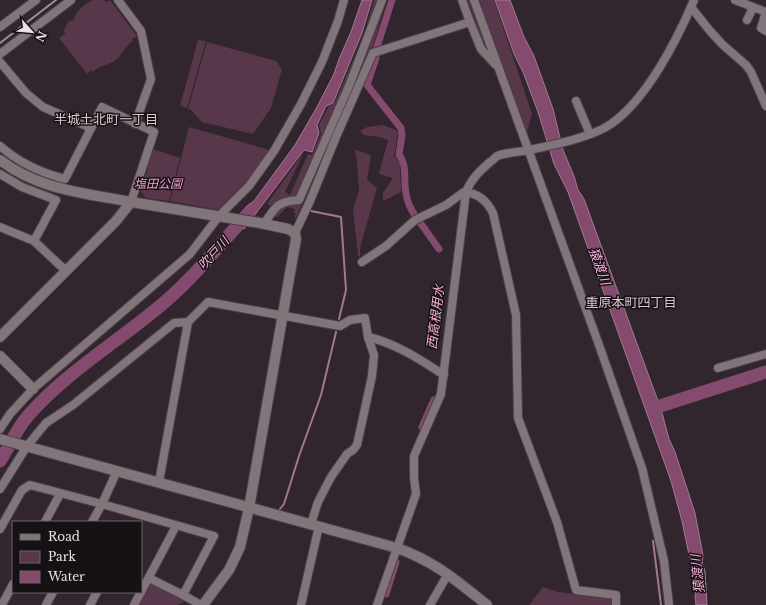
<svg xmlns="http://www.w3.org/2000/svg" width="766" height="605" font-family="'Libre Baskerville','Noto Sans JP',serif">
<rect width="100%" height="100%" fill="#31262d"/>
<g fill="#58374b">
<path d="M93,0h10l4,2 3,-2 27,36 -5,3 1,2c-9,5 -11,16 -20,21 -7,4 -13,3 -20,10l-1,-2 -5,4 -28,-36 6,-4 -1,-4 4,-8 5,-2c5,-10 9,-15 20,-20z"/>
<path d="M374,0h12l-12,44 -78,174 -2,-2 2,-3h-2l1,-4 -8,-2 -10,10 -10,-2 7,-8 -7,-3 37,-52 -19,40 5,3 18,-41 4,1 9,-21 -2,-9 9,-18 7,-5 29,-67z"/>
<path d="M468,0h26l38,114 -6,21 -35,-80 -8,-11z"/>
<path d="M198,40l8,1 -19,67 -7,-2z"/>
<path d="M207,42l69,19 6,8 -11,39 -18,26 -51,-12 -12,-13h-2z"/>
<path d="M383,125l13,5 2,4 -4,22 6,8 1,28 -18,9v-8l10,-15 -14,-4 9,-34 -9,-3 -15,-2 -4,-4 7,-4z"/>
<path d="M189,127l81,23 -23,34 -25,26h-3l-49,-9z"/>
<path d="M153,149l27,9 -11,43 -23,-3 -5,-6z"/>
<path d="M355,150l16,5 -4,25 10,8 -17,60v9l-2,-1 -5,-47 6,-19 -2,-28z"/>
<path d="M152,583l34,18 -9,4h-40l12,-21z"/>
<path d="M543,587l15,5 55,6v7h-84z"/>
</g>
<g fill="#854b6f" stroke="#a27892">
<path d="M362,0h10l-10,33 -29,70 -7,3 -9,19 2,8 -7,19 -8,-2 -60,79 -15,-3 18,-20 7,-5 41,-56 22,-38 17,-33 5,-15 12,-27z"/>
<path d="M495,0h15l14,37 10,19 19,53 10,41 11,26 4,14 6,9 74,202 14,-2 2,7 -13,3 8,30 6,13 20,61 8,42 -1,7 3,9 2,34h-11l-1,-9 1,-6 -7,-35 -7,-34 -11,-40 -103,-289 -14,-28 -16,-52 -15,-40 -9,-18z"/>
</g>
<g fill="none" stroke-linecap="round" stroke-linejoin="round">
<g stroke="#a27892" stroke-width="2">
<path d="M311,211l30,6 5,73 -7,29"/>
<path d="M280,509l4,-5 15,-48 22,-61 15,-63"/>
<path d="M653,541l8,64"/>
</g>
<g stroke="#854b6f" stroke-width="7">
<path d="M377,47l15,-47"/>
<path d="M376,58l-9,27 34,43 1,7 -3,20c9,11 4,25 7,38 1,8 5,17 10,24"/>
<path d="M419,221l20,28"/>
<path d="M422,427l12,-27"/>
<path d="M386,594l10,-32"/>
</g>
<g stroke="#854b6f" stroke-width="13">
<path d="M657,407l109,-35"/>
<path d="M0,461c9,-14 16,-31 27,-44 38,-44 89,-74 133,-111 33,-27 59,-61 88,-92"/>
</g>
<g stroke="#4a4147" stroke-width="10">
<g id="minor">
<path d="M118,0l23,31 10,48 -16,45"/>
<path d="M462,0l8,22"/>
<path d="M474,0l125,345 43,123 22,93 5,44"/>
<path d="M735,0l31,12"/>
<path d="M691,7l19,24 13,14 23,20 5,7 15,34"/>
<path d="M766,12l-5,16 5,3"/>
<path d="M747,20l6,-12"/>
<path d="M0,27l36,-27"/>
<path d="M0,54l71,-54"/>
<path d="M0,62l26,31 17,14 48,21"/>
<path d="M576,101l14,33"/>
<path d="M0,146c18,16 42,27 65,33l37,-72 52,25 -23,70"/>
<path d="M0,174l22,13 34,13 -22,41"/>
<path d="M264,224c11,-17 14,-23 35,-24l50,-114 33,-86"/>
<path d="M0,227l34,14 32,30"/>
<path d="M295,233l15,-32 26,-64 37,-84 97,-31 11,27 14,15"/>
<path d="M362,262l24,-16 29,-26 31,-15 18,-13c14,1 23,9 29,21l23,102 2,103 39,104 19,68 40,5v10"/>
<path d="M368,337c27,6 53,23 76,38"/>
<path d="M718,368l48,-14"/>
<path d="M0,429l10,-15 23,-25 157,-135 29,-38 30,-30 25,-35 27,-47 21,-42 16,-41 6,-21"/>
<path d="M159,482l29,-160"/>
<path d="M0,489l27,-43 19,-23 27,-18 101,-82 14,-1 20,-20 132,24 10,-6 15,-2 3,19 6,18 -2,21 -15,69 -4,5 -6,4 -16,23 -13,25 -7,22"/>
<path d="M45,522l15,-28"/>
<path d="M92,522l10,-18 15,-33"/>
<path d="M0,529l22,-39 8,-5 72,19 112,32 -31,59 -34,-17"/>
<path d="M141,592l35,-66"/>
<path d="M183,595l18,10"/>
<path d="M3,603l10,-19"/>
<path d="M46,605l7,-13"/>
<path d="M90,605l7,-13"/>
<path d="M134,605l7,-13"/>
<path d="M301,605l18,-79"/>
<path d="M377,605l39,-111 -2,-16v-22l27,-62 25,-202c5,-13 14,-21 24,-30 2,-1 5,-4 7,-6 8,-3 19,-4 27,-5 24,-5 67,-13 87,-27 36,-25 66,-84 83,-124"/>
<path d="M430,605l18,-31"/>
</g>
</g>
<g stroke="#4a4147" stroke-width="12">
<g id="tertiary">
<path d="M0,160c39,30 85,33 131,42"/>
<path d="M0,337l116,-116 15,-19 129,21 28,6 7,4 1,6 -47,269 -9,39 -11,23 -26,35"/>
<path d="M0,356l33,33"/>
<path d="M0,439l397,109c37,13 60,33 90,57"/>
</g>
</g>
<use href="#minor" stroke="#81747b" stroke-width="8"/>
<use href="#tertiary" stroke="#81747b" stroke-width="10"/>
<path stroke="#999095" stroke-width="2" d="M0,43l56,-43"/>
</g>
<g text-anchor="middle" stroke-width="3" stroke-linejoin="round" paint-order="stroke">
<g font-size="12" font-style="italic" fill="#f69fd4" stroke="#161114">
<text x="158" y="188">塩田公園</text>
</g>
<g font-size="13" fill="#d8c9d1" stroke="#161114">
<text x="106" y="124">半城土北町一丁目</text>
<text x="631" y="307">重原本町四丁目</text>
</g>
<g font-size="13" font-style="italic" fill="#f8b1db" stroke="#161114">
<text transform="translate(213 253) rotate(-48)" y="5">吹戸川</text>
<text transform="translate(600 266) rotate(70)" y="5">猿渡川</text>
<text transform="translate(435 317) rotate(-83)" y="5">西高根用水</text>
<text transform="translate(697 574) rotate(-96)" y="5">猿渡川</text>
</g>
</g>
<rect x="12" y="521" width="130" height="72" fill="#161114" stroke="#6a6467"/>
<rect x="20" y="534" width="20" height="6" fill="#81747b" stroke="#6a6467"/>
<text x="48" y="541" font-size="12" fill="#e7e0e4">Road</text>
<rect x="20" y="551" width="20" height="12" fill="#58374b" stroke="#6a6467"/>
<text x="48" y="561" font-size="12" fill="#e7e0e4">Park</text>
<rect x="20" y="571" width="20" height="12" fill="#854b6f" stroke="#6a6467"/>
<text x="48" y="581" font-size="12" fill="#e7e0e4">Water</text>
<g transform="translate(32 32) rotate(117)" stroke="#161114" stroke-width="3" paint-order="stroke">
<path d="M0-3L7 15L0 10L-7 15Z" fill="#e7e0e4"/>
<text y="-6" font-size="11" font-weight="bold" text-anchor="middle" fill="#e7e0e4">N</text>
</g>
</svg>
